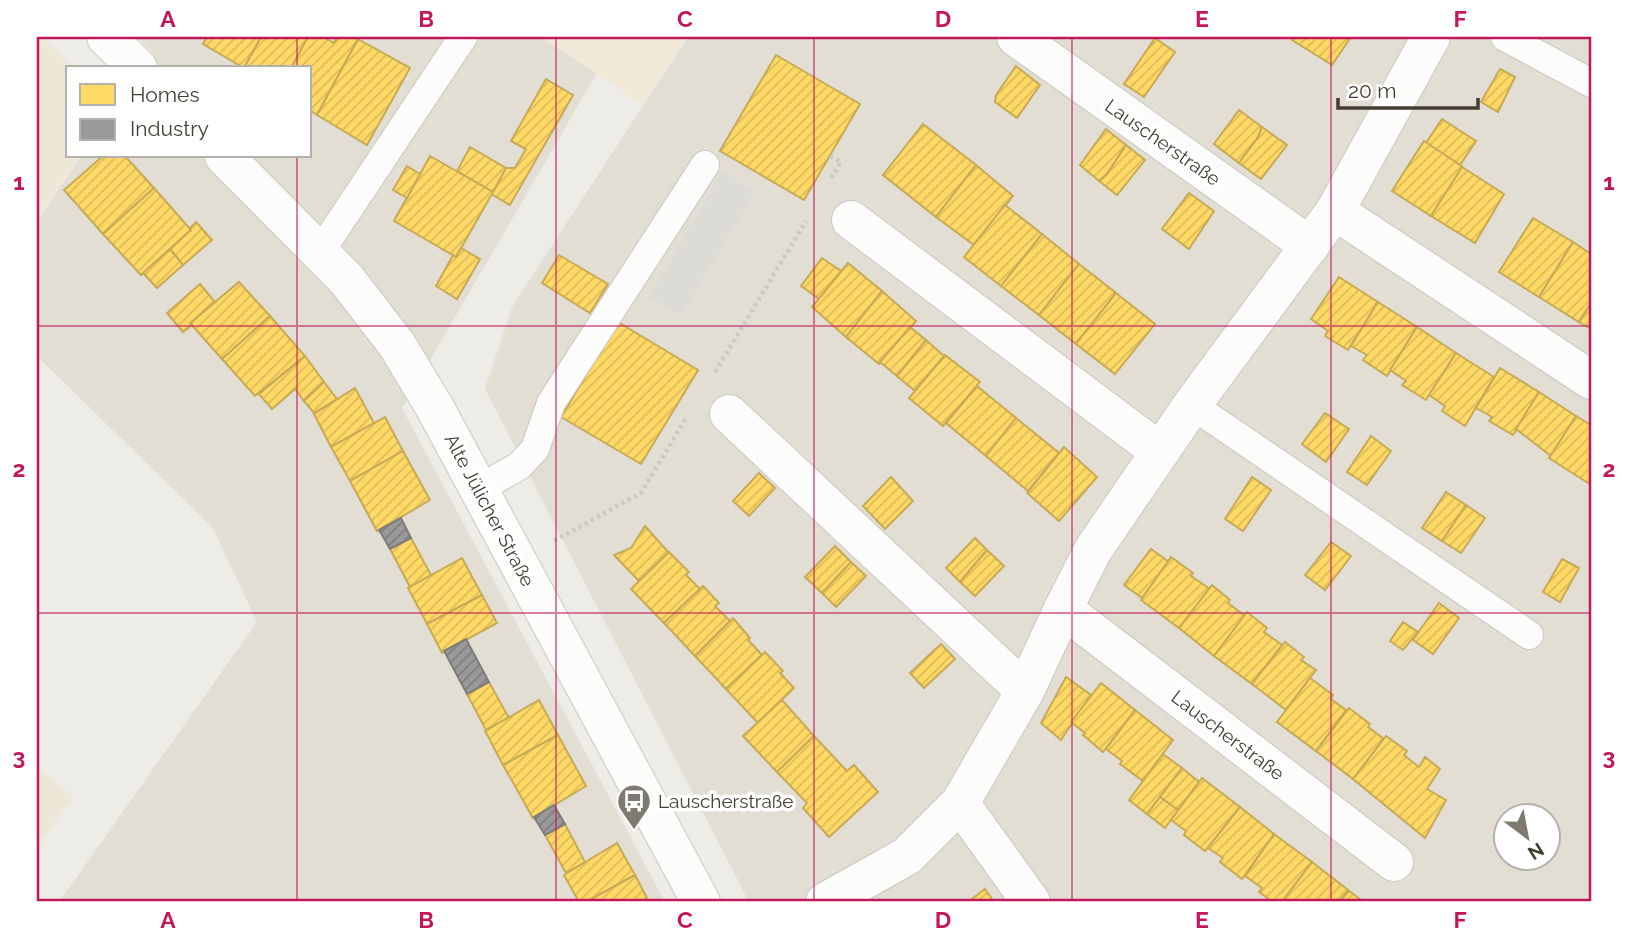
<svg xmlns="http://www.w3.org/2000/svg" width="1628" height="939" font-family="Raleway,sans-serif">
<defs>
<pattern id="homes-hatch" width="6" height="6" patternUnits="userSpaceOnUse" patternTransform="scale(1.75)"><rect width="6" height="6" fill="#ffd966"/><path d="M-1 1l2-2M0 6l6-6M5 7l2-2" fill="none" stroke="#dcbb59"/></pattern>
<pattern id="industry-hatch" width="6" height="6" patternUnits="userSpaceOnUse" patternTransform="scale(1.75)"><rect width="6" height="6" fill="#999"/><path d="M-1 1l2-2M0 6l6-6M5 7l2-2" fill="none" stroke="#7e7e7d"/></pattern>
</defs>
<rect width="100%" height="100%" fill="#eeece6"/>
<g fill="#e3ded3" fill-rule="evenodd">
<path d="M137,37h403l57,36 -195,335 263,494h-606l198,-280 -44,-94 -176,-172v-134l44,-66h229v-88h-170l11,-17z"/>
<path d="M688,37h903v865h-842l-264,-513 28,-84zM1506,816h42v42h-42z"/>
</g>
<path fill="#f2e8d7" d="M540,37h146l-43,67z"/>
<g fill="#ede7d7">
<path d="M37,37h6l31,31h-6v88h11l-42,64z"/>
<path d="M37,768l37,28 -37,53z"/>
</g>
<path fill="#dddbd6" d="M722,172l33,19 -74,125 -32,-19z"/>
<g fill="url(#homes-hatch)" stroke="#c7aa56" stroke-width="2">
<path d="M207,37h54l-17,31 -41,-24z"/>
<path d="M261,37h47l-17,31h-47z"/>
<path d="M308,37h16l10,6 3,-6h22l-42,78 -7,-5v-42h-19z"/>
<path d="M1294,37h57l-19,28 -40,-25z"/>
<path d="M1155,38l20,14 -31,45 -20,-13z"/>
<path d="M358,39l52,29 -43,77 -50,-30z"/>
<path d="M776,55l84,49 -56,96 -84,-49z"/>
<path d="M1016,66l24,19 -23,33 -22,-16 1,-7z"/>
<path d="M1500,69l15,8 -17,35 -17,-10z"/>
<path d="M546,79l27,16 -63,110 -19,-11 15,-26h9l11,-19 -15,-8z"/>
<path d="M1239,110l23,17 -4,10 -19,26 -25,-19z"/>
<path d="M1442,119l34,22 -16,24 -34,-22z"/>
<path d="M923,124l53,41 -40,52 -53,-42z"/>
<path d="M1262,127l25,18 -26,34 -22,-16 19,-26z"/>
<path d="M1106,129l20,16 -19,29 -8,7 -19,-16z"/>
<path d="M1424,141l39,26 -32,49 -39,-25z"/>
<path d="M1126,145l19,15 -28,35 -18,-14 8,-7z"/>
<path d="M470,147l36,21 -13,24 -36,-21z"/>
<path d="M103,156h22l29,32 -51,46 -39,-44z"/>
<path d="M430,156l63,36 -37,65 -62,-36z"/>
<path d="M976,165l37,31 -39,49 -38,-28z"/>
<path d="M407,166l13,8 -13,24 -14,-8z"/>
<path d="M1462,167l42,27 -29,49 -44,-27z"/>
<path d="M154,188l37,42 -50,45 -38,-41z"/>
<path d="M1189,193l25,18 -25,38 -27,-20z"/>
<path d="M1005,205l37,29 -41,52 -37,-29z"/>
<path d="M1533,218l40,24 -34,55 -40,-25z"/>
<path d="M196,222l16,18 -29,25 -13,-16 21,-19 -1,-2z"/>
<path d="M1042,234l37,30 -40,51 -38,-29z"/>
<path d="M1573,242l18,12v49l-12,19 -40,-25z"/>
<path d="M461,248l19,11 -23,40 -21,-13 17,-31 3,2z"/>
<path d="M170,249l13,16 -26,23 -14,-15z"/>
<path d="M559,255l49,29 -18,29 -48,-30z"/>
<path d="M822,258l19,13 -22,28 -18,-13z"/>
<path d="M848,263l34,28 -36,46 -34,-30z"/>
<path d="M1079,264l37,29 -40,51 -37,-29z"/>
<path d="M1339,277l39,25 -30,48 -23,-14 3,-5 -17,-12z"/>
<path d="M239,282l31,34 -48,43 -32,-36z"/>
<path d="M200,284l15,18 -25,21 2,2 -9,7 -16,-19z"/>
<path d="M882,291l34,30 -37,43 -33,-27z"/>
<path d="M1116,293l39,31 -40,50 -39,-30z"/>
<path d="M1378,302l39,25 -30,49 -24,-16 4,-5 -16,-9z"/>
<path d="M1591,303v26l-12,-7z"/>
<path d="M270,316l35,40 -50,40 -33,-37z"/>
<path d="M618,322l80,48 -57,94 -80,-47z"/>
<path d="M910,327l16,13 -29,36 -17,-14z"/>
<path d="M1417,327l39,26 -30,47 -24,-15 4,-4 -16,-11z"/>
<path d="M926,340l18,16 -29,35 -18,-15z"/>
<path d="M1456,353l38,24 -29,49 -23,-15 3,-5 -16,-11z"/>
<path d="M945,355l35,27 -37,44 -34,-28z"/>
<path d="M305,356l19,26 -20,19 -9,-12 -23,20 -13,-15z"/>
<path d="M1500,368l39,24 -26,43 -24,-14 3,-4 -16,-9z"/>
<path d="M324,382l13,17 -23,14 -10,-12z"/>
<path d="M977,386l39,32 -30,38 -40,-33z"/>
<path d="M355,388l19,35 -43,24 -17,-33z"/>
<path d="M1539,392l37,24 -25,40 -35,-27z"/>
<path d="M1325,413l24,16 -23,33 -24,-18z"/>
<path d="M1576,416l15,9v60l-42,-27z"/>
<path d="M385,417l18,34 -53,30 -19,-34z"/>
<path d="M1016,418l43,35 -31,38 -42,-35z"/>
<path d="M1371,436l20,15 -24,34 -20,-13z"/>
<path d="M1064,447l33,30 -38,44 -32,-28z"/>
<path d="M403,451l27,49 -53,31 -27,-50z"/>
<path d="M759,473l16,15 -26,28 -16,-15z"/>
<path d="M891,477l22,24 -28,28 -22,-23z"/>
<path d="M1252,477l19,13 -28,41 -18,-12z"/>
<path d="M1446,492l20,13 -24,36 -20,-13z"/>
<path d="M1466,505l19,13 -24,35 -19,-12z"/>
<path d="M645,526l24,27 -30,28 -25,-26 17,-7z"/>
<path d="M411,538l20,37 -21,12 -20,-38z"/>
<path d="M975,538l12,12 -27,32 -14,-14z"/>
<path d="M1331,542l20,14 -26,34 -20,-15z"/>
<path d="M835,546l16,16 -29,31 -17,-16z"/>
<path d="M1151,549l18,13 -27,36 -18,-13z"/>
<path d="M987,550l17,16 -29,30 -15,-14z"/>
<path d="M669,552l20,20 -3,3 14,14 -36,34 -33,-34z"/>
<path d="M1171,557l22,16 -2,3 19,13 -31,39 -38,-28z"/>
<path d="M462,558l20,37 -55,29 -19,-36z"/>
<path d="M1562,559l17,9 -19,34 -17,-10z"/>
<path d="M851,562l15,14 -30,31 -14,-14z"/>
<path d="M1212,585l18,15 -2,3 17,13 -31,40 -35,-28z"/>
<path d="M703,586l16,17 -4,3 15,15 -35,35 -31,-33z"/>
<path d="M482,595l15,28 -55,30 -15,-29z"/>
<path d="M1439,603l20,15 -26,36 -20,-14z"/>
<path d="M1247,612l20,16 -3,4 18,13 -30,39 -38,-28z"/>
<path d="M733,618l17,20 -2,2 14,15 -36,34 -31,-33z"/>
<path d="M1403,622l15,10 -15,18 -13,-9z"/>
<path d="M1285,642l19,15 -3,3 15,10 -30,40 -34,-26z"/>
<path d="M941,644l14,15 -31,29 -14,-15z"/>
<path d="M765,652l18,19 -3,2 14,15 -36,35 -32,-34z"/>
<path d="M1066,677l25,18 -30,45 -20,-17z"/>
<path d="M1310,678l23,17 -2,4 15,11 -30,41 -39,-29z"/>
<path d="M489,682l20,36 -23,12 -19,-36z"/>
<path d="M1101,683l34,27 -32,42 -20,-17 2,-2 -14,-11z"/>
<path d="M539,700l19,35 -55,30 -18,-34z"/>
<path d="M782,700l32,36 -37,36 -34,-36z"/>
<path d="M1349,708l21,16 -2,3 16,12 -31,40 -37,-28z"/>
<path d="M1135,710l38,30 -30,41 -23,-17 2,-3 -16,-12z"/>
<path d="M558,735l28,51 -53,32 -30,-53z"/>
<path d="M814,736l33,35 7,-6 24,27 -49,45 -26,-29 4,-5 -30,-31z"/>
<path d="M1386,736l21,15 -3,4 15,12 6,-10 15,12 -13,20 19,11 -21,38 -72,-59z"/>
<path d="M1163,754l19,14 -35,46 -18,-14z"/>
<path d="M1182,768l17,14 -21,28 -18,-13z"/>
<path d="M1202,778l38,29 -35,44 -21,-16 2,-4 -15,-11z"/>
<path d="M1160,797l18,13 -13,18 -18,-14z"/>
<path d="M1240,807l34,27 -32,45 -22,-17 3,-4 -15,-10z"/>
<path d="M565,824l20,38 -19,11 -21,-38z"/>
<path d="M1274,834l38,28 -30,40h-9l-14,-10 3,-4 -17,-12z"/>
<path d="M617,843l18,32 -49,27h-7l-15,-27z"/>
<path d="M1312,862l36,28 -9,12h-57z"/>
<path d="M635,875l14,27h-63z"/>
<path d="M985,889l9,13h-26z"/>
<path d="M1349,891l15,11h-25z"/>
</g>
<g fill="url(#industry-hatch)" stroke="#7f7d7a" stroke-width="2">
<path d="M401,518l10,20 -21,11 -11,-19z"/>
<path d="M466,639l23,43 -22,12 -23,-43z"/>
<path d="M554,805l11,19 -20,11 -11,-18z"/>
</g>
<g fill="none" stroke-linecap="round" stroke-linejoin="round">
<g stroke="#cac8c2" stroke-width="30">
<g id="service">
<path d="M1505,37l86,46"/>
<path d="M320,252l143,-215"/>
<path d="M1192,405l337,230"/>
<path d="M479,489l40,-23 16,-17 16,-46 154,-238"/>
</g>
</g>
<g stroke="#cac8c2" stroke-width="40">
<g id="minor">
<path d="M106,37l32,31"/>
<path d="M1016,37l294,209"/>
<path d="M224,156l123,124 50,65 38,63 266,494"/>
<path d="M1335,211l256,169"/>
<path d="M851,220l308,231"/>
<path d="M729,414l296,277"/>
<path d="M1063,609l331,253"/>
<path d="M960,803l71,99"/>
<path d="M825,902l82,-46 53,-53 65,-112 38,-82 30,-59 99,-145 143,-194 96,-174"/>
</g>
</g>
<g stroke="#cccac6" stroke-width="4.5" stroke-dasharray="3.5 3.5" stroke-linecap="butt">
<path d="M830,156l11,6 -11,18"/>
<path d="M715,372l91,-151"/>
<path d="M554,541l87,-48 45,-75"/>
</g>
<use href="#service" stroke="#fcfcfb" stroke-width="28"/>
<use href="#minor" stroke="#fcfcfb" stroke-width="38"/>
</g>
<path fill="none" stroke="#c2185b" stroke-width="2" stroke-opacity="0.55" d="M297,37v31M556,37v865M814,37v865M1072,37v865M1331,37v865M297,156v746M37,326h1554M37,613h1554"/>
<defs>
<g id="bus-pin" transform="scale(1.75)"><path d="M0 17L-7.5 6A9.5 9.5 0 1 1 7.5 6Z" fill="#7f7a71" stroke="#fff"/><path d="M-5-6H5V4H4V6H2V4H-2V6H-4V4H-5ZM-3.5-4V0h7V-4ZM-3.5 1.2v1.5H-2V1.2ZM2 1.2v1.5H3.5V1.2Z" fill="#fff"/></g>
</defs>
<g fill-rule="evenodd">
<use href="#bus-pin" x="634" y="801"/>
</g>
<g text-anchor="middle" stroke-width="7" stroke-linejoin="round" paint-order="stroke">
<g font-size="19" fill="#433d32" stroke="#fff">
<text transform="translate(1163 142) rotate(35)" y="7">Lauscherstraße</text>
<text transform="translate(490 510) rotate(62)" y="7">Alte Jülicher Straße</text>
<text transform="translate(1228 735) rotate(37)" y="7">Lauscherstraße</text>
</g>
<g font-size="19" fill="#433d32" stroke="#fff" text-anchor="start">
<text x="658" y="808">Lauscherstraße</text>
</g>
</g>
<rect width="1628" height="939" fill="none" stroke="#ffffff" stroke-width="77"/>
<rect x="66" y="66" width="245" height="91" fill="#ffffff" stroke="#b4b1ad" stroke-width="2"/>
<rect x="80" y="84" width="35" height="21" fill="#ffd966" stroke="#b4b1ad" stroke-width="2"/>
<text x="130" y="102" font-size="21" fill="#433d32">Homes</text>
<rect x="80" y="119" width="35" height="21" fill="#999999" stroke="#b4b1ad" stroke-width="2"/>
<text x="130" y="136" font-size="21" fill="#433d32">Industry</text>
<g transform="translate(1527 837) rotate(148)"><circle r="33" fill="#ffffff" stroke="#b4b1ad" stroke-width="2"/>
<path d="M0-5L12 26L0 18L-12 26Z" fill="#7f7a71"/>
<text y="-10" font-size="19" font-weight="bold" text-anchor="middle" fill="#433d32">N</text>
</g>
<path d="M1338 98v10h140v-10" fill="none" stroke="#433d32" stroke-width="3.5"/>
<text x="1348" y="98" font-size="21" fill="#433d32" stroke="#ffffff" stroke-width="5" paint-order="stroke">20 m</text>
<rect x="38" y="38" width="1552" height="862" fill="none" stroke="#c2185b" stroke-width="2.5"/>
<g font-size="23" text-anchor="middle" font-weight="bold" fill="#c2185b">
<text x="168" y="27">A</text>
<text x="426" y="27">B</text>
<text x="685" y="27">C</text>
<text x="943" y="27">D</text>
<text x="1202" y="27">E</text>
<text x="1460" y="27">F</text>
<text x="19" y="190">1</text>
<text x="1609" y="190">1</text>
<text x="19" y="477">2</text>
<text x="1609" y="477">2</text>
<text x="19" y="765">3</text>
<text x="1609" y="765">3</text>
<text x="168" y="928">A</text>
<text x="426" y="928">B</text>
<text x="685" y="928">C</text>
<text x="943" y="928">D</text>
<text x="1202" y="928">E</text>
<text x="1460" y="928">F</text>
</g>
</svg>
